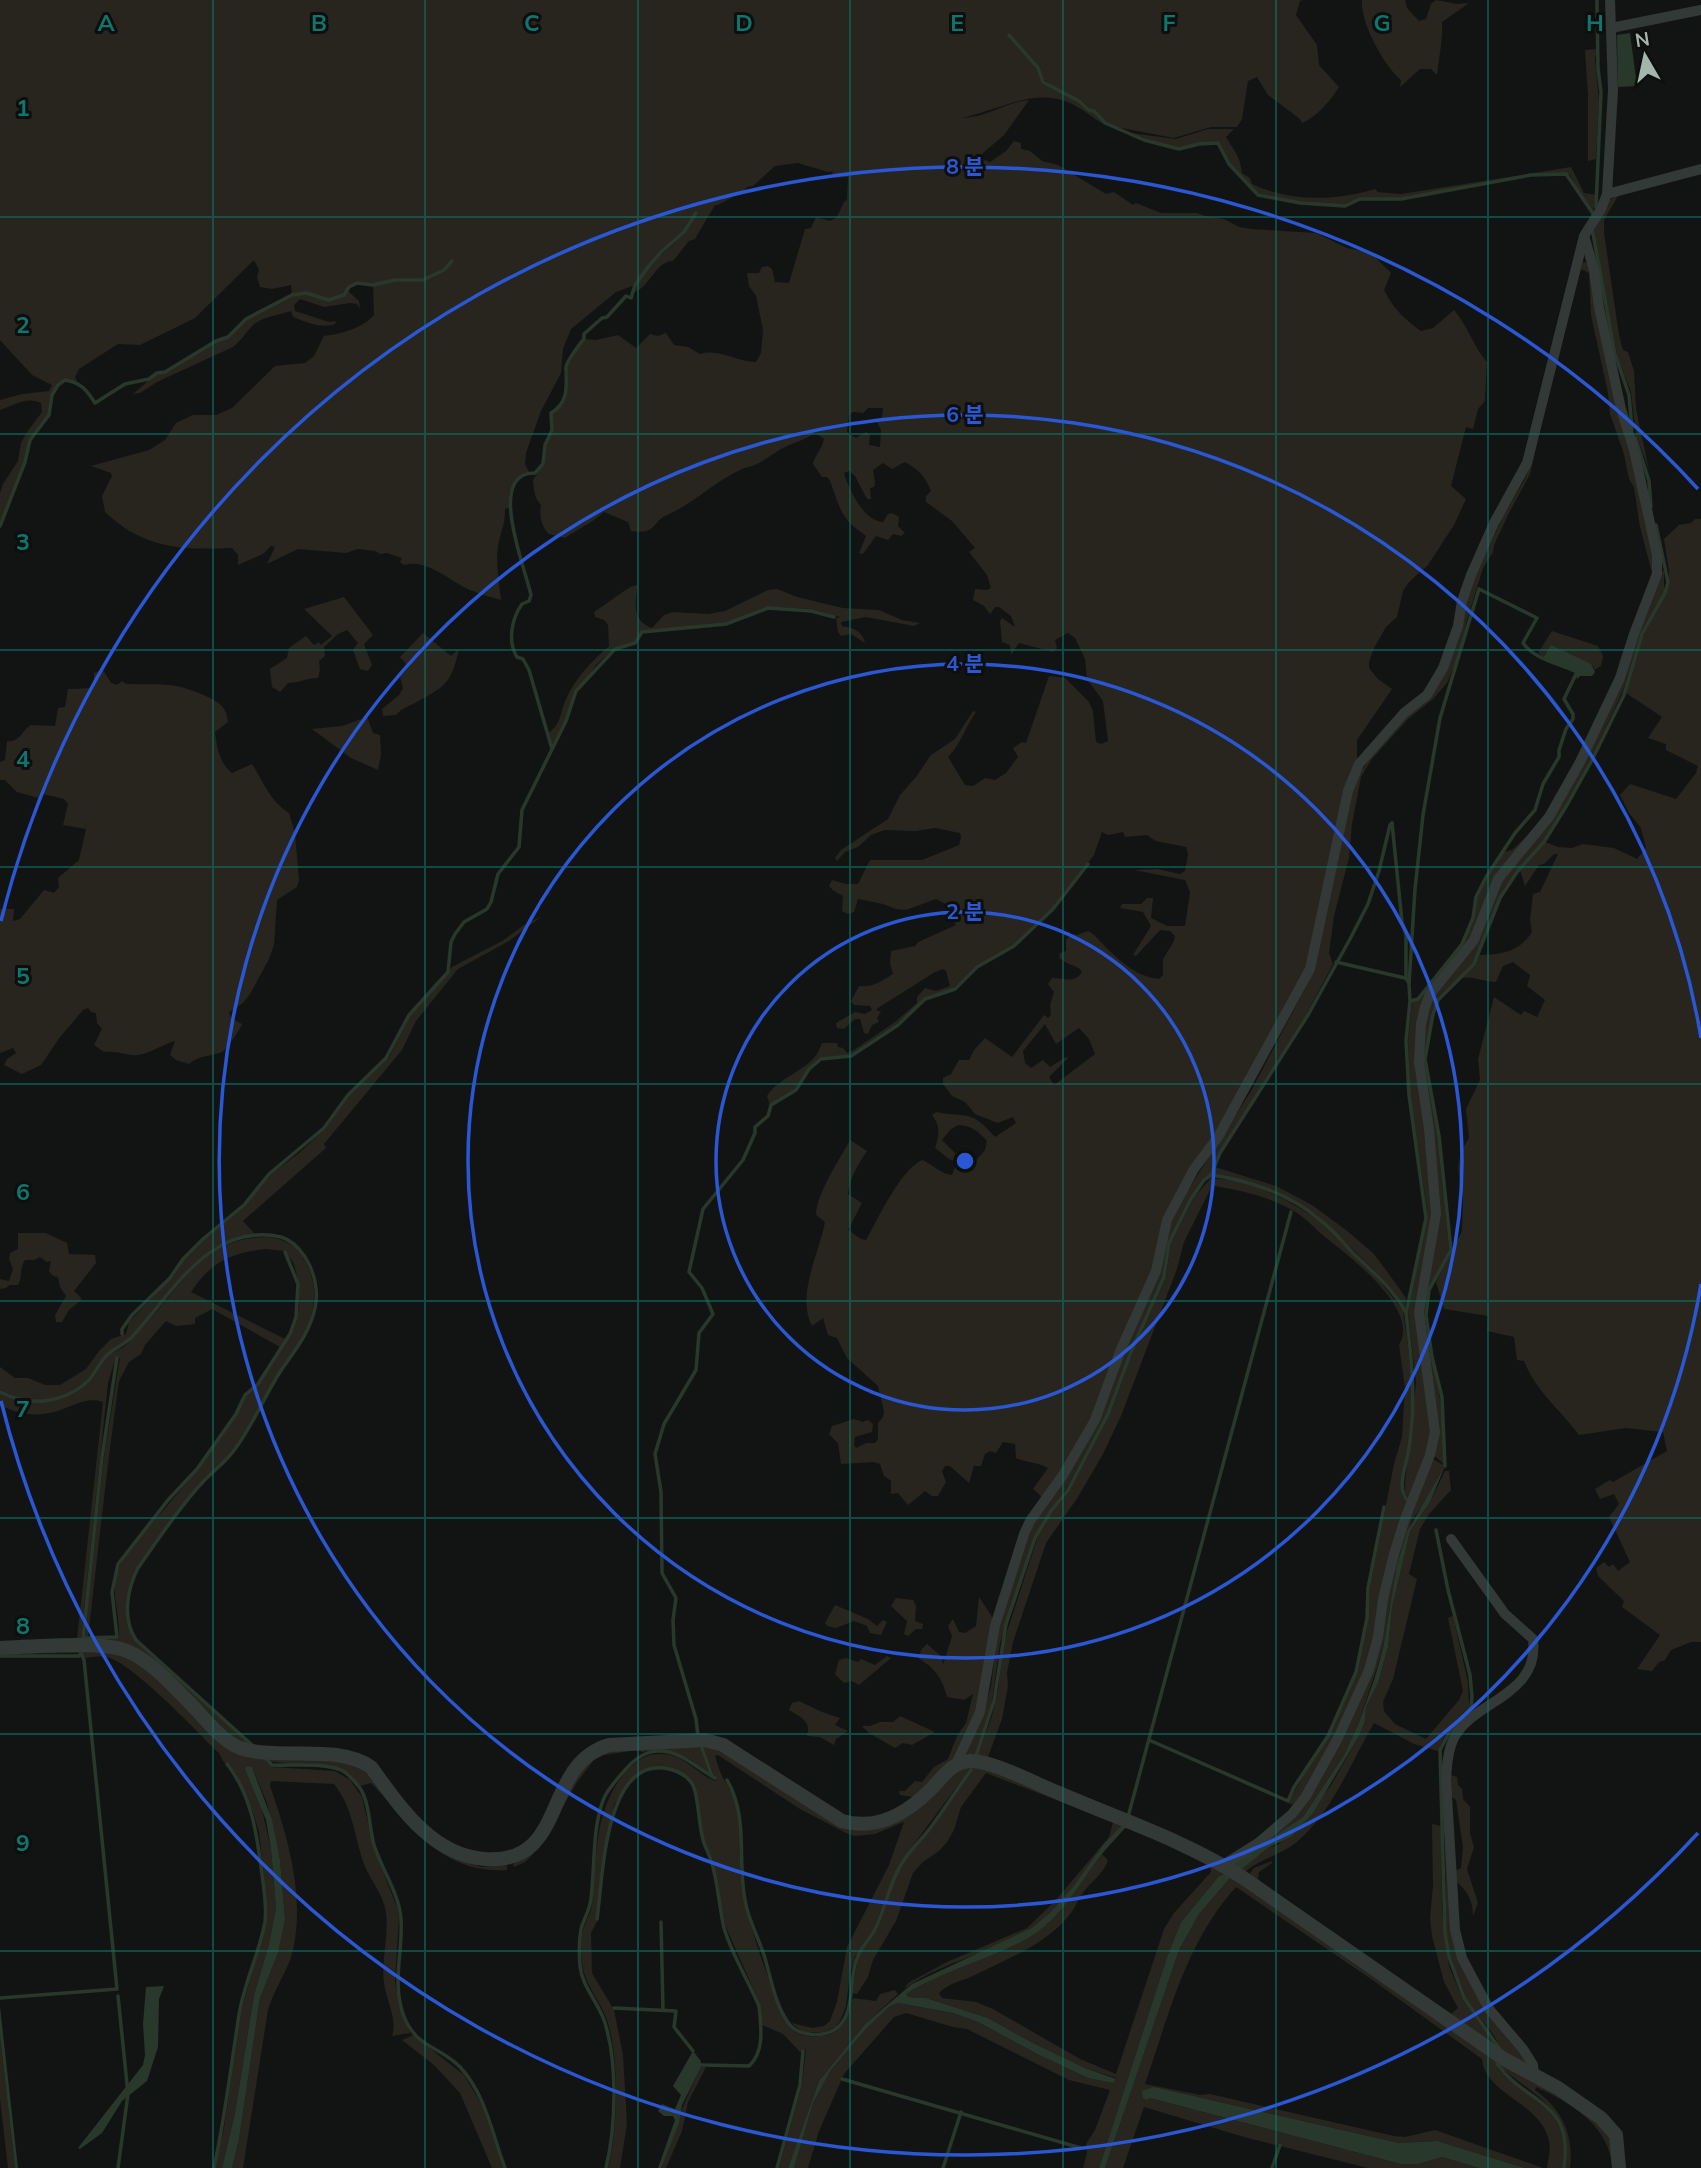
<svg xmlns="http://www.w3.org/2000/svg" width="1701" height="2168" font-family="Mulish,'Noto Sans KR',sans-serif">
<rect width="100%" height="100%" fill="#121414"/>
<g fill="#27251e" fill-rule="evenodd">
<path d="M0,0h1303l-3,1 -4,14 21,30 2,20 20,22c-8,13 -22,30 -37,36l-2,-4 -32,-24 -11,-18 -9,4 -6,38 -5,8h-26l-37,11 -63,-12 -32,-27 -19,-8 -17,-12 -5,-12 -29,-33 27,34 7,14 36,20 15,11 9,11c-11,-7 -22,-16 -33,-21 -36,-16 -74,8 -109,15 25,0 45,-16 68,-18l-25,35 -21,18 -1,6 8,3 16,-11 8,-10 7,2v6l9,2 12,10 16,4 48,29 8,-2 19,13 3,-2 25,10h36l8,3 19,3 15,8 12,2 65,4 31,15 24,5 20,20 -7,17c9,18 20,29 37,41l12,-3 21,-18c14,16 19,36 33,52l-2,39 -7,8 -5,20 -7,-2 -15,59 15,13 -12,26 -26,40 -19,17 -6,9 -6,26 -11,10 -12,21 -5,14v6l9,11 14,10 -35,51v25l-48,204 -143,250 -11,51 -50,123 -61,106 -11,-10 15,-21c-11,-6 -21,-5 -32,-10l-1,-14 -12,-2 -7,11 -6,-2 -5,3 -4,12h-7l-5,17 -19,-17h-5l-3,5 4,11 -8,14h-6l-7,-5 -17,14 -10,-12 -7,1v-13l-7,-5 -4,-12 -7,-2 -32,2 -3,-21 -9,-9 3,-8 22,-7 9,3 5,-2 5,4 -1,8 -17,5 -1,8 2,3 10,-5h9l3,-4v-16l5,-6 1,-6 -6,-25 -31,-28 -10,-20 -9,-3 -5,-17 -11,8c-16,-31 7,-72 13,-104l-9,-7c0,-21 24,-56 34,-75l17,11c-9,14 -17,26 -19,43l14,9 -14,27 13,9 5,1c12,-21 34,-70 56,-80 11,4 18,14 30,15l5,-13 -8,-3 -14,-11c4,-13 6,-21 -3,-33l4,-3c32,6 35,-3 59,25l21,-14 -3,-6 -15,6 -23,-9 -10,-12 -13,-6 -9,-12v-6l8,-4 8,-14h10l5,-10 11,-12 27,19 32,-42 4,3 3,-3 -1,-10 4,-13 -6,-8 4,-6c11,0 25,6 30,-7 -7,-7 -17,-6 -23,-14l1,-4 6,-2v-11l5,-6 6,1 11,-4 5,3c19,19 38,42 66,45l4,-4v-16l11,-18 1,-5 -5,-5 -10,-1 -24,26 -3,-1 18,-29 -8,-14 -23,-4 2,-4h19l6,-6h6l-2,20 16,8h18l5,-34 -5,-12 -51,-10 23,-1 23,5 5,-3 3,-17 -2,-7 -30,-6 -9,-6 -22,2 -2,-5 -15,3 -6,-3 -8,23 -42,54 -40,37 -37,21 -22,21 -29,11 -28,25 -47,31 -30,4 -11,9 -14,22 -24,15 -3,-9c11,-18 37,-24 50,-42 2,-3 3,-7 5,-11h15l1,4 5,1 4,5 7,-3 41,-28 22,-19v-6l8,-9 11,3 14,-5 -4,-15 -3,-2 -8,3 -57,36 -2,2 5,2 -4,6 2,4 -7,3 -4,9 -4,-1 -4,-14h-5l-11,10 -7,-1 -1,-5 19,-11 10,2 7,-4 -2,-4 -16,-1 -3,-4 8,-15c13,2 23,-5 34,-12l-3,-11 1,-12 24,-5 3,-4 38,-17 -3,-5v-12l-17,-9 -30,11 -10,-1 -13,-5 -25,-5 -4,13 -6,2 -6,-3 1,-15 -9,-5 -5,-5 3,-6 14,4h12l12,-24h52l37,-15 2,-8 -1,-4 -25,-5 -19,3 -31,-1 -14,5 -13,12 -13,5 -8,9 -2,-3 6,-8 47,-31 12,-24 16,-18 15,-22 24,-16 18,-28 3,1c-11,15 -15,32 -28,45l17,28 8,1 12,-8 10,2 11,-7 12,-16 -5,-9 9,-6 4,1 23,-67 16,2 24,24 4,9 3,31 5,2 7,-3 -5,-40 -16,-22 -2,-20 -10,-21 -7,-5 -13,7 2,8 -4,4 -34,-9 -8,12 -1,-10 -8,-3 -2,-21 2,-3 13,9 -4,-11 -12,-9h-4l-5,7 -6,-8 -11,-6 2,-11 12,1 4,-2 -4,-13 -18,-23 6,-4 -23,-27 -26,-19v-6l5,-5c-6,-15 -13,-22 -26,-29l-13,7 -9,-6 -10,7 2,13 -1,4 -4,1 1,11h-4l-12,-23 -6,-5 -5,2c5,17 20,48 39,49l5,-8 4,-1 7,4 -1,9 7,7 -4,3 -8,-2 -5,6 -12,-4 -13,18 -4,-1 7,-17c-7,-6 -16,-11 -21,-19 -6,-8 -11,-26 -15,-36l-3,-4h-5l-9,-13c1,-7 9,-15 11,-25l-8,-6c-9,5 -19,9 -29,13 -11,5 -21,14 -32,19 -5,2 -10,2 -15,5 -26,12 -47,34 -73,45 -15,6 -9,20 -36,16l-3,-9 -24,-10c-12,11 -26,17 -39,26l-16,-4c-8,-8 -10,-19 -8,-29 -7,-7 -7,-15 -8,-25l10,-15 3,-21 7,-14 -1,-17c15,-9 18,-31 15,-48l17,-26 12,1 22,-5 18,13 14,-14 8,2 8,-3 8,12 14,2 12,7c20,-6 36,8 56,8l5,-9 2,-23 -7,-34 -7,-10 -2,-13h12l3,-6 6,-1 4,3 3,13 14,1 16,-54 6,-1 5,-11 14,4 7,-4 7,-15 3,-2 1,-23 -14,1 -2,-6 3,-1 -7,1 -30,-9 -23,3 -22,20 -6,1 -5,5 -24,13h-3l-20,34 -6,2 -16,20c-17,0 -22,24 -38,31 5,-29 40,-43 54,-66l-29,25 -25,34 -19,7 -45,37 -8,20 -2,24 -20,38 -15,42 -1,11 4,8 -13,6 -7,15 2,14 -6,2c0,13 -2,17 -5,28 -6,20 -1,43 1,63 -11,-3 -21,-6 -31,-10 -20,-9 -44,-32 -66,-25l-4,-3 2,-4 -15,-5 -7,1 -5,-3 -17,-2 -12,4 -48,-4 -31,15 8,-17 -4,-1 -8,8 -25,11v-10l-6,-7c-51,2 -88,1 -127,-36l-3,-16 10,-20 -1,-3 -20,-7 58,-16 16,-10 11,-17 17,-8h23l16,-7 43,-42 30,-3 9,-7 10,-20c17,-2 39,-8 50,-21l-1,-30 -16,-2 -10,7 12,11 1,8 -3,-5 -7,-1 -26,4 -24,-8 -6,6 1,6 34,11 7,-1 -1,3c-14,5 -29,-2 -42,-7l-2,-6c-12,4 -29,6 -38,14 -7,7 -12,16 -20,22l-76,35 -17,11 -7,1 24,-21 8,-1 52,-31 12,-4 17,-17 46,-24 -1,-11 -19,4 -12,-2 -3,-10 2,-7 -5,-10 -59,58 -55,27 -22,-1 -39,25 -4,8 2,4 -12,-2 -8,6 -5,10 -4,21 -19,24 -7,29 -22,56v-32l3,-9 15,-23 3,-18 6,-11 15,-20 -1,-9c-14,-7 -27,2 -41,7v-10l22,-6 27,-3 3,-6 -20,-10 -32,-35zM868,408h15l-1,9 -6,3 5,10 -1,17 -11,-2 1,-11 -4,-2 -10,6 -9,-6 2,-17 4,-3 10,1zM1045,1024l11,20 23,-16 10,11 6,15 -41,31 -5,-8 19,-19 -2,-1 -16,10 -7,-7 -12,8 -6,-5 -2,-12zM958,1125c14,1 20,6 29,16l-2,9 -9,10 -12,-11 -9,4 -13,-13 8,-10z"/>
<path d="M1362,0h43l2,8 12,13 7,-2 5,-15 5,-4 21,4 12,-1 -27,19c1,18 -3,35 -5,53l-6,-6h-11l-20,18 1,-7c-17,-14 -41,-58 -39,-80z"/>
<path d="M1597,49l-2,10 4,42 -3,58 -8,2v-66l-3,-45z"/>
<path d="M1208,129h26l-8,8c8,14 14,18 16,36l8,5 2,6c39,18 83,17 123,5l3,3 23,2 170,-27 13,26 13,2 -4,16 -13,-16 -10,-20 -22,-2 -17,1 -131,24h-40l-16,7 -44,-2 -42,-9 -28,-31 -11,-20c-15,1 -26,3 -39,5 -10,1 -41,-9 -50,-15l46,6z"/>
<path d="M1619,194l-15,26v13l15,102 4,15 5,2 6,19 2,38 13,61 -13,-35 -5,-43 -13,-33 -24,-124c0,-16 11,-34 25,-41z"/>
<path d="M1586,262l4,3 66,299 -37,108v-9l33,-90 -12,-46 -6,-40 -5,-8 -5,-25 -14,-40 -2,-21 -17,-78 -2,-42 -8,-4 1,-6z"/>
<path d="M1535,453l-5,21 -22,41 -14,30 -1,7 -10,16 -16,52 -7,32 -13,31 -14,16 -25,20 -37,41 -10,17 -9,47 -3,34 -15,58 -5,37 4,11 -27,51 -87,138 -9,21 -8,6 -12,19 -22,44 -5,34 -33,75 -23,62 -41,75 -32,48 -34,106 -9,64 -16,48 2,1 15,-40 6,-26 6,-49 33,-102 11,-22 22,-28 40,-76 23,-62 33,-74 5,-35 24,-46 16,-18 27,3 19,6 27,12 34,20 55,54 30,37 10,74 -5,64 -7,35 1,13 5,7 2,-3 -4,-7v-9l11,-101 -8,-71 19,-102 -17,-116 -2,-53 4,-39 5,-1 46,-58 9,-18 6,-29 9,-20 16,-24 9,-2 34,-32 -27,30 -38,73 -60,94 13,185 -15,102 14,125 -67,247 -40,84 -30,48 -8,-3 29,-52 13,-16 28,-64 10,-53 2,-32 24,-122 8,-27 3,-49 -6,-43c22,-35 -50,-89 -74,-108 -11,-9 -20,-20 -33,-27 -25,-14 -49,-19 -77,-24l-4,2 -27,54 -7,27 -56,147 -18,38 -25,43 -32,46 -33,99 -6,31 1,13 -6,33 -14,38 -21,-1v-6l16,-36 8,-28 6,-49 30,-99 6,-14 50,-75 89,-228 16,-31 63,-99 57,-108 42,-192c18,-35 45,-67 76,-91l51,-128 27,-57 21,-36z"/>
<path d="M1695,519h6v1123h-10l-20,8 -6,10 -6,2 -7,9 -15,-2 23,-34 -38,-28 2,-6 -26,-25 -2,-8 8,-6 5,5 4,-3 5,7 12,-9 -21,-45 10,-13 -5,-10 -14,5 -5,-10 15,-9 3,2 54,-31 -4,-19 -37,-4 -47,7c-20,-27 -42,-42 -55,-74l-7,-1 -3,-23 -27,-6 1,-15 -44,-7 -8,-27 26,-51 1,-33 -5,-30 3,-17 8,-13 -3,-29 14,-29 -2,-21 16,-62 27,18 3,-4 13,6 8,-17 -18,-14 3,-11 -17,-13 -10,4 -7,16c-13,0 -22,-6 -34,-4l13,-14 5,-9c23,0 40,-4 52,-23l-2,-12 3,-26 7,-2 18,-38h-4l-10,10 -5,1 -14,21 -5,-16 25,-28 13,5 14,1 11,-4 31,4 23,11 9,-11 -5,-20 -12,-15 -9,-18 10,-11 46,15 20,-26 2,-7 -32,-16v-6l-18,-6 14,-21 -36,-24 15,-53 27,-55 1,-14 -5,-32 15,-14 12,-2z"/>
<path d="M1664,570v23l-24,43 -17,55 -38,80 -41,70 -29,31 -12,18 -29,71 -9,11 -26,24 -7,15 -8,48 12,62 13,128c-4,20 -23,33 -24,54 -2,29 7,57 13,85 5,25 6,51 6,76l-12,-10 5,-22 -16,-121 17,-99 -4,-63 -13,-88 2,-38 12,-31 41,-51 23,-61 52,-63 41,-76 29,-62 38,-105z"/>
<path d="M638,585c-3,19 -6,36 14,43l12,-13 9,-3 35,2 17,-3 43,-21 9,-1 20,8 46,11 36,2 23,10 18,3 -6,3 -48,-9 -25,5 1,4c11,2 20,4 23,17l-14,-9 -10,2 -3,-4 -2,-14 4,-1 -29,-8 -43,-2 -42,17 -84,7 -9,12 -19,5 -18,17 -14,21 -7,5 -10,29 -13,27 -4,-14c14,-9 12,-21 18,-34 9,-21 26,-38 43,-53l-1,-21 -4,-5 -9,-3 -1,-5 36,-25z"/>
<path d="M344,597l29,38 -9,9 8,21 -4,6 -8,-2 -7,-19 5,-7 -11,-13 -9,4 -14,13 1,9 -6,5 1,9 -2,8c-12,0 -19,5 -30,5l-8,9 -8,-5 -2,-18 17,-11 2,-10 17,-12 8,9 5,-3 2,3 11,-9 -28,-27z"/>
<path d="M1552,631l46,15 5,10 -2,10 -7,4v-3l-43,-21 -8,11 -5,-4z"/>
<path d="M423,633l28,23 8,-7c-8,35 -13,37 -44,54 -8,4 -13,5 -19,12l-13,1 -1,-7 17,-14 4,-7 -3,-11 9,-10 -9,-10z"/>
<path d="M103,670l8,13 6,2 5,-4 4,3c36,1 48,-3 82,13 12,6 19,11 20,25l-13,10c2,16 4,30 17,41l20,-9c12,19 18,37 37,49l6,20 4,47 -2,7 -20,13 -3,45 -5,14 -19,35 -7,9 -14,9 2,6 11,6c-2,6 -16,26 -20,28 -12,5 -23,3 -33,12l-13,-4 -6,-5 5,-14c-11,3 -21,10 -32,13 -13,4 -24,-4 -39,-2l-10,-7 8,-16 -5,-6 -1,-10 -5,-1 -3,-4 -5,2 -23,27 -19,28 -19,9 -18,-9 3,-6 9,-6 -3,-5 -13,5v-144h14l-1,12 7,-2 24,-29 10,3 5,-6 -1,-9 21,-18 7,-31 -23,-4 5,-21 -4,-5 -21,-5 -4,4 -22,-6 -12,-12h-5v-18l5,-2 2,-19c13,2 14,-10 24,-16l24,1 3,-18 7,-1 3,-18 26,-1v-15z"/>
<path d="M367,717l6,16 7,2 1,20 -3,15 -27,-12 -39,-29 30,-3z"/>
<path d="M542,916l-33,25 -51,28 -42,52 -14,29 -78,94 2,4 -83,73 12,13c-67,9 -82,65 -125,104 -7,5 -16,9 -22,15 -7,6 -10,15 -16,22 -5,7 -14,11 -21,16 -26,14 -46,12 -71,-1v-23l15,11h13l17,7h15l26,-16 13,-18 12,-12 15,-5 3,-12 46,-48 9,-15 21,-20 40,-34 26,-31 28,-21 27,-25 24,-33 39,-38 22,-43 41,-47 50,-26 22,-16z"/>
<path d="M1215,1167l61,19 36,19 34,25 27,23 13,17 20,28 -1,11 -32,-40 -55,-53 -34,-20 -27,-12 -44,-10z"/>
<path d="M18,1233h28l21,10 2,11 26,1 1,8 -22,28 8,8 -13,11 -7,12h-6l-1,-7 11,-19 -6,-9 -2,-10 -5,-1 -4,-5 2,-10 -4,1 -7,-5 -6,3h-9c-6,8 -2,17 -7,25h-9l-3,3 -6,1v-10l9,2 4,-12 -4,-10 1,-6 8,-4z"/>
<path d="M268,1237c20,3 31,10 40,30 19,43 -10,76 -32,111 -17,27 -30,55 -50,81 -8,10 -19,16 -27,26 -14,16 -25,34 -38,50 -9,12 -19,22 -25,35 -11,19 -13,46 -4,67l119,109 -11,-1 -88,-80 -75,-26 26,-237c-16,-6 -33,6 -49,10 -19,5 -36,2 -54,-7v-12c31,15 61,12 89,-11 8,-7 11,-18 19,-26 5,-5 12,-6 18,-11 6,-5 12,-13 18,-19 38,-42 60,-89 124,-89zM265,1249l20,2 9,13 5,21v22l-5,21 -35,56 -13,11 -9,18 -36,53 -77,90c-18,35 -4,47 -5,82l-38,1 27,-256 8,-26 4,1 -16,99 -20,180h4c10,-86 19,-171 31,-256l10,-19 12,-8 4,-9 21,-24 10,5 19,-2v-6l17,-9 68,38 5,-8 -94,-47c20,-30 39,-39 74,-43z"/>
<path d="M1433,1459l12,7 -17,32 -16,22 -22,87 -7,42 -25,76 -14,30 -41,62 -18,13 -27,28 10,-10 10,-3 52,-58 29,-51 6,-15 1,-14 12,-24 10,-36 4,-39 18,-77 20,-29 15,-31h4l2,19 -22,24 -9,15 -11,45 8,5 -24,100 -10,23 1,9 11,13 31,15 33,-39 4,-9 -15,-73 5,-2 15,66 1,24 -22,25 -9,20 -24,-7 -40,-21c-22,38 -42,88 -75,117 -16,15 -39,18 -55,33l-12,-12 57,-42 65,-109 42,-152z"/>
<path d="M979,1597l15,23 -13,78 -26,65 -42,34 -13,-2 -1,-4h6l10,-10 7,1 12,-15 14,-8 9,-23 9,-13 7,-29 -9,6 -17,-3c-5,-19 -11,-28 -28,-38l2,-9 6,-6 15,13 1,8 9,-29 -4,-10 5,-7 6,13 6,1 11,-7z"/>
<path d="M896,1598l17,2 3,6 -1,15 8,3 -1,5h-6l-8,7 -4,-2 3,-13 -16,-15z"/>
<path d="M835,1605l33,14 9,7 6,-6 4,2 -6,13 -11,-2 -3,-7 -13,-5 -18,7 -9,-2 -2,-3z"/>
<path d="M109,1648l42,24 72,69 137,25 108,97 13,4 26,-2v5c-67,4 -94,-45 -136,-87l-11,3 -17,-16 -78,-9 7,6 63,4 15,9 12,17 12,52 23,58 2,11 -4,63 4,25 11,27 -18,3c6,-16 -6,-36 -8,-53 -3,-23 5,-47 2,-70 -2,-18 -16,-33 -22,-49 -10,-28 -11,-57 -30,-80l-63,-3 -1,5c18,51 35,110 23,164 -5,21 -19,39 -25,60l-25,158h-11l7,-29 21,-141 18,-45 7,-35 -5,-58 -13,-57 -15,-36 19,82 5,59 -7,36 -15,51 -19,118 -13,55h-7l9,-40 17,-116 25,-91 1,-17 -8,-72 -6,-20 -18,-40 -12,-11 -4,-8c-22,-21 -85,-89 -112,-96 -6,-1 -15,0 -21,1l-5,-5 -81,1z"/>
<path d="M887,1656l4,2 -32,27 -7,-4 -8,2 -9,-9 4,-14 7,-2 12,4 3,-3 14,6z"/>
<path d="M799,1701l23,11 18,6 -5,7 13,6 -12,8 -2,6 -14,-8 -13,-1c5,-15 -7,-19 -18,-26l3,-7z"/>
<path d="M900,1716l35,16 -23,13 -9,-2 -8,5 -26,-15 -7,-7h8l10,-4h13z"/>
<path d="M636,1745l66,1 23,7 110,71c29,10 63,0 86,-21 12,-12 24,-29 41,-35 8,-3 18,0 27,1l178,72 35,17 24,15 -7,3 -38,46 -14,35 -68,211h-16l4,-15 -1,-9 9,-14 15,-40 -41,-10 -102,-51 -14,-2 -47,-14 -12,4 -50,57 -25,57 -11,37h-14l19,-65 18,-33 35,-41 24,-23 8,-3 55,10 25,9 61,33 49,23 25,5 3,-5 -31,-10 -54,-26 -43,-24 -62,-20 -18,-1 -3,-3 36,-20 88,-37 18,-13 23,-27 32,-43 6,6c-4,14 -18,22 -26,34 -4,6 -7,13 -11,19 -24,31 -60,44 -94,61 -14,7 -27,8 -38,19l3,5 34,4 17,7 87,50 36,15 48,-145 10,-16 37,-41 -1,-6 -87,-42c-31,33 -53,80 -92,105 -40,25 -89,32 -127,60l4,-6 39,-21 80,-34 28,-27 54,-64 4,-15 -127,-49 -25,34 -7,23 -7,12 -8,9 -16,11 -10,11 -17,48 -23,39 -5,17 -11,17 -5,-1 6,-36 18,-28 14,-38 13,-29 29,-34 40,-57 -3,-1 -69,93 -27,67 -18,27 -5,17 -4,33 -6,14 -5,6 -11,5h-21l-12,-9 22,5 11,-2 6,-5 7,-19 10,-55 42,-82 15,-43 -29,12 -20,2 -9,-3 -46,-24 -82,-54 -3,1c2,6 4,14 7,20 5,10 13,20 16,33 4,25 1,50 3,74 1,22 37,132 51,146 8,8 20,8 30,7 21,-2 26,-21 31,-38l23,3 4,-7 15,-4 3,4 -32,29 -47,58 -31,87h-9l23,-83 4,-36 -6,3 -17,-18 -21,-9 -2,-21 -35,-79 -12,-65 -9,-20 -9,-53 -5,-8 -20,-11 -15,-1 -13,3 -12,10 -16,25 -12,69 -5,47 -6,12 1,40 22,37 9,45 4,69 -7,44h-12c10,-40 12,-108 -1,-148 -7,-20 -23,-36 -25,-58 -1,-11 -2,-27 3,-37 2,-7 6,-12 7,-20 5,-47 1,-99 36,-135 9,-10 18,-16 32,-16 25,-1 35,20 56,27l-12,-32h-3l9,26 -20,-16 -20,-8 -14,-1 -14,2 -5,-2 -33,5 -10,5 -17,22 -37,65 -15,15 -11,5 -1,-3c46,-27 46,-89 86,-111 11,-6 24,-6 37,-8z"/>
<path d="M1448,1774l9,3 1,8 4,4 1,10 7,8v26l4,14 -7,22 11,34 -5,13c0,-18 -7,-26 -20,-38v-6l8,-4 2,-21 -7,-47 -7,-5z"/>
<path d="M1432,1824l9,2 1,85 7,55 14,34 32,43 4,9 -251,-176 6,-8 18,-7v2l-13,9 -1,7 5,5 188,130 7,-6 -14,-26 -12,-46 -2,-18 3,-32z"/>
<path d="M1445,1825l11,121 75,120 -30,-15 -6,-14 -30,-39 -9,-23 -6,-18 -4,-24z"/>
<path d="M1231,1877l362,241 20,24 2,26h-3c-1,-41 -42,-66 -76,-81l-1,3c27,19 39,45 35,78h-4c6,-62 -31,-70 -70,-105 1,7 7,11 14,16 34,27 60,39 53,89h-16c1,-9 4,-18 2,-27 -8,-39 -64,-46 -67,-82l-111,-80 -135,-92c-50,55 -67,128 -91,197l55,11 10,-1 184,42 11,1 30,-7 108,38h-18l-88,-27 -38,2 -245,-56 -7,13 3,-2 251,66h17l24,-7 37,11h-111l-124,-31 -100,-30 -21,61h-18l74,-218 20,-36z"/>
<path d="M413,2035l51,40 19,32 20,61h-11l-32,-75 -26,-28 -32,-25z"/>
<path d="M0,2036l15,132h-7l-8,-69z"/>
<path d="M701,2067h5l-18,35 -6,29 -16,37h-5c11,-35 24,-68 40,-101z"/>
</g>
<g fill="#28392b">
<path d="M1630,33l7,53 -19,1 -1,-52z"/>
<path d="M1551,645l40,19 4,8 -3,4h-12l-3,3 -1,-7 -33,-14z"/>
<path d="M1445,1466l-15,36 -20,29 -18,77 -4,39 -10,36 -12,24 -1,14 -6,15 -46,77 -21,23 -24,12 -29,23 -7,-6 71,-48 41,-62 14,-30 16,-45 9,-31 14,-83 10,-34z"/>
<path d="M247,1766l5,1 20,53 8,40 5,59 -7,34 -18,45 -21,141 -7,29h-10l13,-55 19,-118 15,-51 7,-36 -5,-59 -5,-29 -21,-51z"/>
<path d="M1123,1824l4,2c-8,9 -17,18 -25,28 -22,28 -42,66 -74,84 -39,22 -82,31 -122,56l2,3 18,1 62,20 43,24 54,26 31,11 -3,4 -25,-5 -49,-23 -61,-33 -25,-9 -55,-10 -8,3 -24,23 -35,41 -18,33 -19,65h-6l31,-87 47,-58 46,-39 120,-56 19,-16 22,-25 31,-43z"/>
<path d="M1226,1873l5,4 -32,37 -20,36 -74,218h-6l68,-211 14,-35 38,-46z"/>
<path d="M164,1986l-5,13 -1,48 -11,34 -25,20 -20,32 -22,16 -2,-1 65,-83 2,-10 -2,-31 3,-37z"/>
<path d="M0,2007l18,161h-3l-15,-132z"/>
<path d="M693,2051l7,9 2,5 -20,40 -3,18 -18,45h-3l17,-48 -2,-4h-9l-6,-5 4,-7 13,5 6,-14 -8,-9z"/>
<path d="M1154,2087l245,56 38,-2 88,27h-46l-37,-11 -24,7h-17l-251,-66 -3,2 -4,-2 -1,-7z"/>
</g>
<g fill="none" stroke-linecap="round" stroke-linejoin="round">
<g stroke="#28392b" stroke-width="3.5">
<path d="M1009,35l29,33 5,14 36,19 10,9 5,1 11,12 39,17 35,9 20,-5 19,-1 11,21 29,31 42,8 45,3 15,-7h41l130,-24 35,-1 28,41"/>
<path d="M1596,207l5,-115 -3,-23 -1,-69"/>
<path d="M1592,228l23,126 14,41 3,34"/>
<path d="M1635,437l14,44 2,26"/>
<path d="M0,526l25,-64 5,-22 19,-25 3,-20 6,-10 7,-5c15,2 22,10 30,23l30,-19 24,-5 8,-6 8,-1 51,-31 12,-4 18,-18 46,-24 14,-2 23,7 15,-5 5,-8 8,-4 16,2 22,-5h28l21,-10 8,-9"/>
<path d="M552,749l-23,-79 -6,-11 -6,-2c-10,-16 -5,-39 5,-53l7,-3 2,-6c-5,-25 -46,-123 4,-122l8,-9 2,-19 7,-15 -1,-17c19,-11 15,-29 15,-46 0,-4 14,-24 18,-28v-5l18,-16 5,-1 19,-21 5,2 4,-13 13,-18 13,-15 23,-20 12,-19"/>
<path d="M1392,823l10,99 4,13v43l3,5"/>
<path d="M1336,962l69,16"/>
<path d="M1211,1175l9,-22 88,-138 42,-76 18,-35 11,-33 11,-46 2,-2"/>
<path d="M1406,1313l20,-95 -17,-123 -3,-54 4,-40 -1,-17 6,-95 8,-74 17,-97 39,-129 58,29 -14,25c12,17 36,20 54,29l-13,27 9,15v5l-7,10 -7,21v7l-16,27 -8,26 -20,23 -29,44 -10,20 -3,21 -11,26 -44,55 -8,2"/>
<path d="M122,1334v-5l10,-14 38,-37 13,-19 20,-20 41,-34 25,-31 55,-46 24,-33 38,-37 23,-43 39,-43 3,-30 4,-8 9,-12 23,-13 4,-7 7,-28 21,-27 3,-37 44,-89 10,-30 39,-42 20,-6 7,-11 84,-8 42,-16 43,3 23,6"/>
<path d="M117,1358l-15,99 -19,181 34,-1 -5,-45 6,-28 50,-64 29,-31 39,-55 9,-19 13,-11 32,-50 6,-17 2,-33 -13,-32"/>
<path d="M0,1392c30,15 62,12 88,-11 7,-7 11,-18 19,-26 7,-7 17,-10 25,-18 40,-43 78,-116 149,-100 10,3 18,11 24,20 9,14 14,34 10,51 -6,26 -20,42 -35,64 -16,25 -27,53 -45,77 -10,14 -22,22 -33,34 -22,23 -45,58 -64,85 -11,21 -16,51 -2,72l116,105"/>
<path d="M1445,1466l-3,-69 -10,-40 -6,-42 3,-25 22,-40 -12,-114 -14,-77 8,-45 5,-14 36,-36 26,-66 17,-26 27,-30 23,-37 24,-43 33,-67 18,-61 23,-41 3,-11 -12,-57"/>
<path d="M1436,1530l12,60 22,85 2,22 -1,10 -21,24 -10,19 5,183 4,24 15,41 35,50"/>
<path d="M0,1656h79l2,-3 3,7 33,329 -117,9"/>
<path d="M698,1736l-2,-17 -22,-74 -1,-25 3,-22 -14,-25 -1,-81 -6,-38 9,-30 32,-54 3,-37 14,-19 -11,-26 -13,-16 14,-63 40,-49 12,-27v-6l13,-11 3,-11 25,-15 13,-21 12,-10 30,-3 47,-31 27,-26 30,-10 22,-22 37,-21 39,-37 35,-45"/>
<path d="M1149,1740l139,61 6,-14 34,-51 28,-64 11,-54 1,-30 16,-81"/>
<path d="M702,1748l10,28"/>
<path d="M976,1756l18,-55 12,-77 29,-86 16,-27 17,-21 40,-76 23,-62 33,-75 5,-34 22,-44 13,-19 7,-5c37,5 78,19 108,44 13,10 23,22 34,34 19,18 41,37 53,60 6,48 10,86 3,135 -2,16 -13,39 -2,52"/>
<path d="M266,1759l6,6c21,1 49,-3 69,5 7,3 14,12 19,18 10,16 9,39 14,57 8,25 25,48 27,74 2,33 -9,62 2,95 12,34 37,32 57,53 26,28 32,67 45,101"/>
<path d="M727,1780c22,38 10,79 18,120 3,19 13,37 19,55 7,23 11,51 26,70 9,11 32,12 44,5 24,-15 13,-53 24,-74 4,-10 13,-18 17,-27 11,-22 15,-49 29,-69 8,-12 19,-22 27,-33 14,-19 26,-38 40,-57"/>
<path d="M1128,1817l163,-605"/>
<path d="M597,1919c6,-40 7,-165 72,-150 10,2 22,9 25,19 4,11 5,34 8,47 1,9 6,16 9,25 7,22 8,46 13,68 8,27 24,52 35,78 2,20 6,46 -10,60l-47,-1"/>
<path d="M661,1922l2,88"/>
<path d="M118,1996l10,98 -10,74"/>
<path d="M614,2008l62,3 -2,16 19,24"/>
<path d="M1497,2064c30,41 77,36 67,104"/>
<path d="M842,2079l239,69"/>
<path d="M214,2168c11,-51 17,-102 25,-153 5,-32 20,-61 26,-93 2,-15 -1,-32 -3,-48 -5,-39 -10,-78 -35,-110"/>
<path d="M606,2168c10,-42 12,-107 -2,-148 -7,-19 -22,-34 -24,-54 -1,-12 -1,-26 1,-37 3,-11 9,-19 10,-30 4,-32 1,-72 13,-101 5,-11 15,-21 23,-30 8,-9 18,-17 32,-17 23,0 37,17 56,27"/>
<path d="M777,2168l23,-83 3,-34"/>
<path d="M943,2168l18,-56"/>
<path d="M1272,2168l8,-23"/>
</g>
<g stroke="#333937" stroke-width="10">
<path d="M1611,28l90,-18"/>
<path d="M1607,194l94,-25"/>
<path d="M1451,1539l54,75 28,25c7,56 -57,61 -78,97 -7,13 -8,28 -9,43l9,151 7,28 27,51 34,40 10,16 1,10"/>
<path d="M956,1764l24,-52 15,-86 29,-92 6,-13 33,-46 32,-55 26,-71 35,-78 11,-51 27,-51 24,-32 92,-168 38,-178 11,-27 45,-51 23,-18 16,-27 15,-42 4,-25 9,-26 23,-52 33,-60 57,-227 17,-27 6,-15 6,-104 -3,-90"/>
<path d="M1223,1865l35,-22 34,-29 14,-18 32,-58 31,-68 9,-33 5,-38 11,-45 11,-35 25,-64 5,-23 -16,-120 17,-98 -7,-85 -10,-67 2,-38 4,-17 5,-13 44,-54 24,-61 51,-62 31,-55 40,-84 14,-44 23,-60v-19l-23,-105 -13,-41 -22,-102 -5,-37 -9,-31"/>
</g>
<path stroke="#333937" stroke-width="14" d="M0,1648c32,-1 100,-8 127,3 24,10 44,33 62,51 14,14 32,39 51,46 40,13 96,-5 131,19 28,38 60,88 113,92 85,7 57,-94 125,-114l96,-5 18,5 119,76c35,10 66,-8 90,-33 11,-11 19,-25 37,-27 21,-2 69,24 90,32 62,27 125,47 183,84l262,182 54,29 43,30 15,17 3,33"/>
</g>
<path fill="none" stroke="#0f766e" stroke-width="2" stroke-opacity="0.55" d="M213,0v2168M425,0v2168M638,0v2168M850,0v2168M1063,0v2168M1276,0v2168M1488,0v2168M0,217h1701M0,434h1701M0,650h1701M0,867h1701M0,1084h1701M0,1301h1701M0,1518h1701M0,1734h1701M0,1951h1701"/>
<g fill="none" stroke="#2a58d4" stroke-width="3.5">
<circle cx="965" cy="1161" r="249"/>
<circle cx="965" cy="1161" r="497"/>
<path d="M1701 1284A746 746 0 1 1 1701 1038"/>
<path d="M1698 1833A994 994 0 0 1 1 1401M1 921A994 994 0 0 1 1698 489"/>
</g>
<g font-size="23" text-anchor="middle" font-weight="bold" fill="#0f766e" stroke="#0d0f0f" stroke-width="6" stroke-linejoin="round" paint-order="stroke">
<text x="106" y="31">A</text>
<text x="319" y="31">B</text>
<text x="532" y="31">C</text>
<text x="744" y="31">D</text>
<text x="957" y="31">E</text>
<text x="1169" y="31">F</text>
<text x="1382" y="31">G</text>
<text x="1595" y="31">H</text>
<text x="23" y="116">1</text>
<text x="23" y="333">2</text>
<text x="23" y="550">3</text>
<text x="23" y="767">4</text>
<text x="23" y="984">5</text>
<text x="23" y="1200">6</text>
<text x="23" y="1417">7</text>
<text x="23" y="1634">8</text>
<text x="23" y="1851">9</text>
</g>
<circle cx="965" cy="1161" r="10" fill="#2a58d4" stroke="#0d0f0f" stroke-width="3.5"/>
<g font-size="21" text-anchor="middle" font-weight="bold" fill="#2a58d4" stroke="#0d0f0f" stroke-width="6" stroke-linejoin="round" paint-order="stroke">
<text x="965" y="174">8 분</text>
<text x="965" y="422">6 분</text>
<text x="965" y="671">4 분</text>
<text x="965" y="919">2 분</text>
</g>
<g transform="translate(1645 56) rotate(351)" stroke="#0d0f0f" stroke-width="5" paint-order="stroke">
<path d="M0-5L12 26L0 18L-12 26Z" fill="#a3b6ab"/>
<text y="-10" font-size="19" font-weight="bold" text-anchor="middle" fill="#a3b6ab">N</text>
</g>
</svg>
